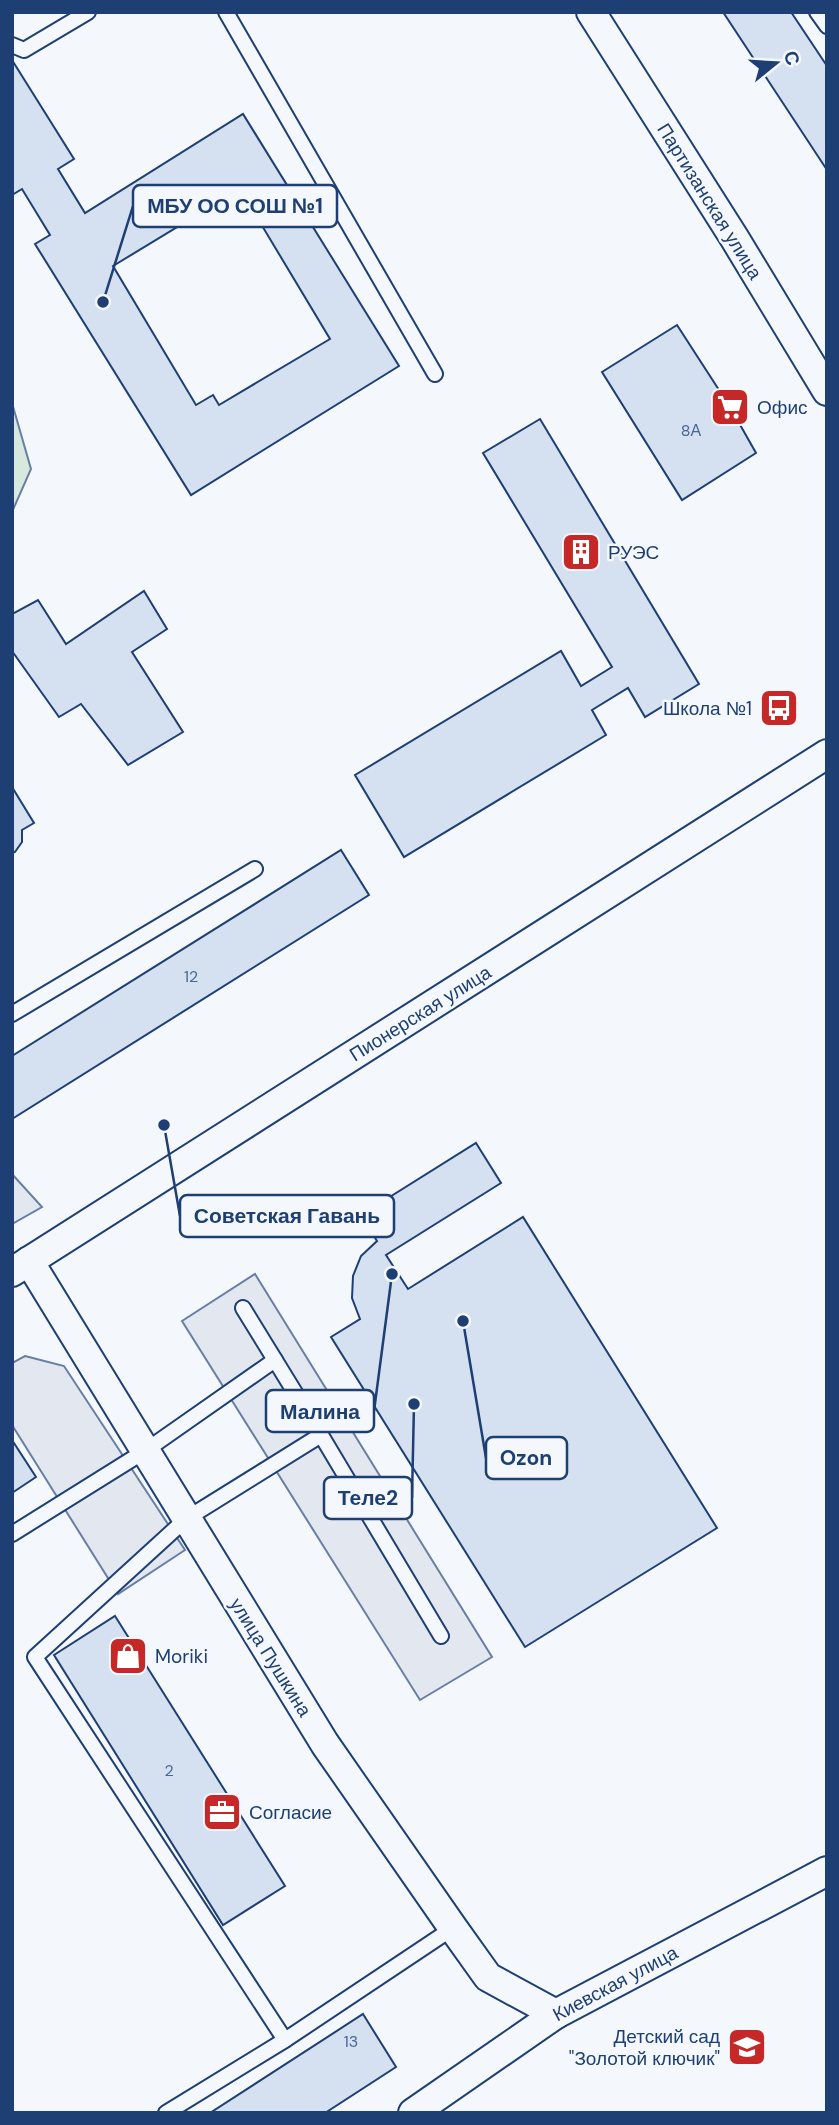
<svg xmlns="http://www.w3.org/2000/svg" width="839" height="2125" font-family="'DM Sans',sans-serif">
<rect width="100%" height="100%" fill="#f4f7fb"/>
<path fill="#d7e8df" stroke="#687fa3" stroke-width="2" d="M12,403l19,66 -19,43z"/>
<g fill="#e3e8f0" stroke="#687fa3" stroke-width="2">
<path d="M12,1174l30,33 -30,17z"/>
<path d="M255,1274l237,383 -72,43 -238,-379z"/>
<path d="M25,1356l39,10 121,184 -67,44 -106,-169v-62z"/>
</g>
<g fill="#d5e0f0" stroke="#1d3f73" stroke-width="2" fill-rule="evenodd">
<path d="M723,12h68l36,54v104z"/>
<path d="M12,60l62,99 -16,10 27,44 158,-99 156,252 -208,129 -156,-251 15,-9 -28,-46 -10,6zM240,189l90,150 -111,66 -6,-10 -17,10 -83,-139z"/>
<path d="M677,325l53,82 26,46 -74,47 -80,-128z"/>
<path d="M540,419l159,265 -54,33 -17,-29 -36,22 14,25 -202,122 -49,-82 206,-124 20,35 31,-19 -129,-214z"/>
<path d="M144,591l23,38 -35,23 51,80 -55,33 -47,-61 -22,13 -47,-66v-37l26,-14 28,44z"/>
<path d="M12,787l22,36 -12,7v12l-7,10 -3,1z"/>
<path d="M341,850l28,45 -357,224v-63z"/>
<path d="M476,1143l25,40 -115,72 22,34 115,-72 194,311 -192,119 -194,-310 29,-18 -8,-21 1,-22 8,-20 16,-15 -16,-26z"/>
<path d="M12,1440l24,37 -24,16z"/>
<path d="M115,1616l170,270 -62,39 -169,-270z"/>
<path d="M363,2014l33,53 -71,46h-115z"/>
</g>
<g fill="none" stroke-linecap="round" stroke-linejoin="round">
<g stroke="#1d3f73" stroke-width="18">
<g id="lane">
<path d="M226,12l209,362"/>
<path d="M817,12l10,14"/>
<path d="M12,45l12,5 64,-38"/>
<path d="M12,1014l243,-145"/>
<path d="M243,1308l78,127 -135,84 -151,138 250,383 168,-112"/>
<path d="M321,1435l120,201"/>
<path d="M12,1534l133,-83 130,-91"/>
<path d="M166,2113l119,-73"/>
</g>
</g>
<g stroke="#1d3f73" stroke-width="32">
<g id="street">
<path d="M591,12l144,227 92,152"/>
<path d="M29,1261l296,483 128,184 35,49 68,37"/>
<path d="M12,1272l815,-518"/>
<path d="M413,2113l143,-99 271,-143"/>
</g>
</g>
<use href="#lane" stroke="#f4f7fb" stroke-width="14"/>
<use href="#street" stroke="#f4f7fb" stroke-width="28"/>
</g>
<defs>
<g id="supermarket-square" transform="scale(2.0125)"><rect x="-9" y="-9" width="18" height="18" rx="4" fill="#c62828" stroke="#f4f7fb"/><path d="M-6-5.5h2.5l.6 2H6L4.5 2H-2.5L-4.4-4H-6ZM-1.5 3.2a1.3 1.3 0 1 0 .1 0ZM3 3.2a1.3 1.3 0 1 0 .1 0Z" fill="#fff"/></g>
<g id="building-square" transform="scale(2.0125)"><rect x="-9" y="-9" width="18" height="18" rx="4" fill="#c62828" stroke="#f4f7fb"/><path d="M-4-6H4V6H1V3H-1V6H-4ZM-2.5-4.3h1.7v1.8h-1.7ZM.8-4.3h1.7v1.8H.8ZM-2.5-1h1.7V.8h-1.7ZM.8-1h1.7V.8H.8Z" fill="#fff"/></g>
<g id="bus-square" transform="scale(2.0125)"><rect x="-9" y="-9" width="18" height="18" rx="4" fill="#c62828" stroke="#f4f7fb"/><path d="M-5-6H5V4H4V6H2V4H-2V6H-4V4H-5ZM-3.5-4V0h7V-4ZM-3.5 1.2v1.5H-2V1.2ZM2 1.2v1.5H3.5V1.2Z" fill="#fff"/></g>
<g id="shop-square" transform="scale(2.0125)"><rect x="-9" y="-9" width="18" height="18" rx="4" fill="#c62828" stroke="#f4f7fb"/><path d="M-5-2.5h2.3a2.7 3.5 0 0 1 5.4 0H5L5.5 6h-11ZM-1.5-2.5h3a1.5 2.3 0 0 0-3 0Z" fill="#fff"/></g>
<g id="office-square" transform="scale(2.0125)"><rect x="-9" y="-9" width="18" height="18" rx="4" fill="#c62828" stroke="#f4f7fb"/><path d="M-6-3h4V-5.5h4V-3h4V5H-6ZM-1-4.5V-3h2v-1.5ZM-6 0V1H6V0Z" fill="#fff"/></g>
<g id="school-square" transform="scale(2.0125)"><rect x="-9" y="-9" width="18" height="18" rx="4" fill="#c62828" stroke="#f4f7fb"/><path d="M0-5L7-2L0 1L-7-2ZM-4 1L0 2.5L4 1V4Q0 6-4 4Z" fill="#fff"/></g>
</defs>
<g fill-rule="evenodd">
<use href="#supermarket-square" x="730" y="407"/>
<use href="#building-square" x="581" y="552"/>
<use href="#bus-square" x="779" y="708"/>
<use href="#shop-square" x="128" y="1656"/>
<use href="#office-square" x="222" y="1812"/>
<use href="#school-square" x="747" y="2047"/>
</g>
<g text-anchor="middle" stroke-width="5" stroke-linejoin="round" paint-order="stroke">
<g font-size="16" fill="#4b6792">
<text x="691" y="436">8А</text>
<text x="191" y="982">12</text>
<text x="169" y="1776">2</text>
<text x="351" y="2047">13</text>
</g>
<g font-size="19" fill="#1d3f73" stroke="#f4f7fb">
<text transform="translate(710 201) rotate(58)" y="7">Партизанская улица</text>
<text transform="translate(420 1013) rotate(-32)" y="7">Пионерская улица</text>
<text transform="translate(271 1657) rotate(58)" y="7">улица Пушкина</text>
<text transform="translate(615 1983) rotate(-28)" y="7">Киевская улица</text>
</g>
<g font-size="19" fill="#1d3f73" stroke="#f4f7fb" text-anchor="start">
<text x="757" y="414">Офис</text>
<text x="608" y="559">РУЭС</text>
<text x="752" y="715" text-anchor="end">Школа №1</text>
<text x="155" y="1663">Moriki</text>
<text x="249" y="1819">Согласие</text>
<text x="720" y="2043" text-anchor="end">Детский сад<tspan x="720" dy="22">"Золотой ключик"</tspan></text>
</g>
</g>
<path fill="none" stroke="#1d3f73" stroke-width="2.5" d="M103 302L133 206M164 1125L180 1216M392 1274L374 1411M463 1321L486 1458M414 1404L412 1498"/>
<g fill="#1d3f73" stroke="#f4f7fb" stroke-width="2.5">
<circle cx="103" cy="302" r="7"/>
<circle cx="164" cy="1125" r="7"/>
<circle cx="392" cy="1274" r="7"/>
<circle cx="463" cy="1321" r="7"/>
<circle cx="414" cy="1404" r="7"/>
</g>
<g fill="#f4f7fb" stroke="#1d3f73" stroke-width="2.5">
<rect x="133" y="185" width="204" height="42" rx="7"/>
<rect x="180" y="1195" width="214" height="42" rx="7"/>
<rect x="266" y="1390" width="108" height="42" rx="7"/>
<rect x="486" y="1437" width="81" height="42" rx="7"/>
<rect x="324" y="1477" width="88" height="42" rx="7"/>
</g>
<g font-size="21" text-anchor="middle" font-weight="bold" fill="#1d3f73">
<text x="235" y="213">МБУ ОО СОШ №1</text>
<text x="287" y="1223">Советская Гавань</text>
<text x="320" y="1419">Малина</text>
<text x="526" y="1465">Ozon</text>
<text x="368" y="1505">Теле2</text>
</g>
<rect width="839" height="2125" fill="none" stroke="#1d3f73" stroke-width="28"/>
<g transform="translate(776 63) rotate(72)" stroke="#f4f7fb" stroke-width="5" paint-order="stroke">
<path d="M0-5L12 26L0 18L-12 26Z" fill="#1d3f73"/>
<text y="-10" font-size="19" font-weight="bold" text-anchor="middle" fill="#1d3f73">С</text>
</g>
</svg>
